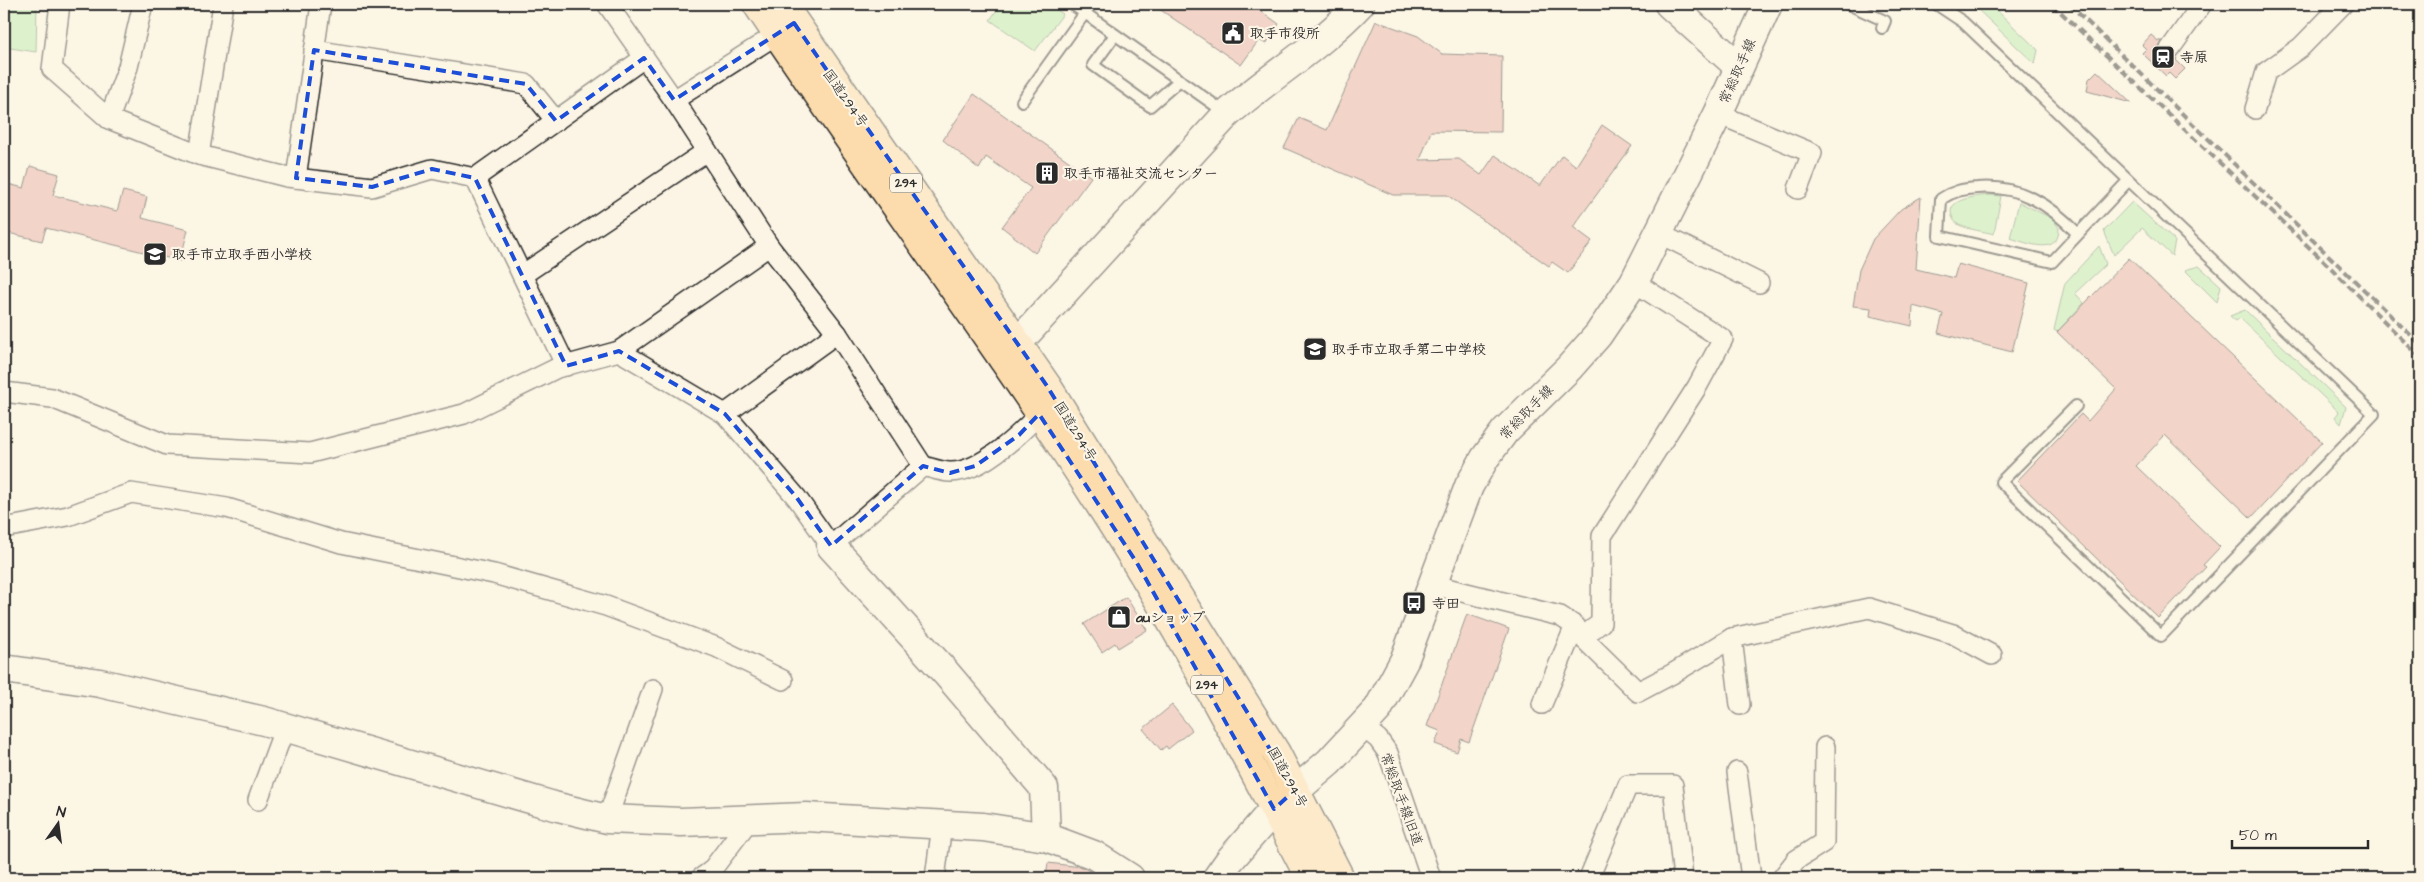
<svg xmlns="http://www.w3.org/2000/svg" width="2424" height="882" font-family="'Architects Daughter','Klee One',sans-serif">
<rect width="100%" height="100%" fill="#fcf5e5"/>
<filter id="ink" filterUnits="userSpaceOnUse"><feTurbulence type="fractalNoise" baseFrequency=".02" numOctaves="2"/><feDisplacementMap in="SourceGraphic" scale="10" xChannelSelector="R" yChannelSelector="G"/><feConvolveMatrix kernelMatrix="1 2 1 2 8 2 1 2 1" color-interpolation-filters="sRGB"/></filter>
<g filter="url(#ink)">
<g fill="#b7ecae" stroke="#718c6c">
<path d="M4,4h33l-1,48 -32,-5z"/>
<path d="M1001,4h47l15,10 -28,37 -45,-31z"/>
<path d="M1972,4h18l48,46 -3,14z"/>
<path d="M1991,195l10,1 -7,38c-11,-3 -24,-4 -35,-9 -3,-2 -6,-5 -7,-9 -7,-18 28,-20 39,-21z"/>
<path d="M2019,202l34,17 6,9c0,29 -31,15 -49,10z"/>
<path d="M2132,202l43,39 -3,15 -30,-28 -28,27 -10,-24z"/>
<path d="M2099,246l7,18 -31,29 9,10 -27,29 -3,-2 11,-47z"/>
<path d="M2199,266l22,20 -4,16 -32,-32z"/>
<path d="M2245,310l101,97 -5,17 -6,-7 4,-5 -99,-94 -4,3 -6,-5z"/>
</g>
<g fill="#e7aca6" stroke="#2b2b2b">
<path d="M1152,4h99l28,20 -13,20 -7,-4 -18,25z"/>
<path d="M1376,21l42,15 24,18 60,2 -1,76 -70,-1 -11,29 39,-1 22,16 14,-20 45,31 22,-31 14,11 26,-41 30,21 -59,81 19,14 -24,32 -16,-11 -3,4 -102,-71h-54l-109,-47 15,-30 28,12z"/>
<path d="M2151,35l7,6h4l-3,7 4,10 6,2 8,-2 -1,2 9,9 -10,10 -6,-6 -3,3 -24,-23 4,-4 -4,-4z"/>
<path d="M2097,71l34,32 -44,-12 2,-12z"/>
<path d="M974,94l117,83 -56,76 -33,-26 29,-39 -45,-31 -7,12 -36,-29z"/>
<path d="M30,166l29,8 -6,21 64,16 6,-20 24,6 -5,21 46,12 -8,31 -134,-33 -4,13 -38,-9v-49l20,5z"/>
<path d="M1921,197l-5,72 38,9 4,-14 71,19 -17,69 -74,-19 5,-19 -30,-8 -1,20 -42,-10 1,-8 -18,-2 6,-36 14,-31 28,-30z"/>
<path d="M2129,258l193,184 -71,76 -86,-83 -29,31 84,81 -17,18 3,2 -48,51 -141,-137 64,-67 7,7 28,-32 -59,-57z"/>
<path d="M1126,597l21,33 -29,18 -3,-5 -13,9 -18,-28z"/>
<path d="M1467,614l42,15 -40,113 -8,-3 -4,13 -22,-8 5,-13 -13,-5z"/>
<path d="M1172,705l20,25 -24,19 -2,-3 -5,4 -18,-21z"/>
<path d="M1048,863l34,4 13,7v4h-49z"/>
</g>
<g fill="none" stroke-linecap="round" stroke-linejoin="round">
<g stroke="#2b2b2b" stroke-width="14">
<g id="lane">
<path d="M1072,4l154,109"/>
<path d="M1848,4l37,17 -3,7"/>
<path d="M1936,4l27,18 411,392 -213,222 -160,-154 75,-76"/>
<path d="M1115,35l-22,30 57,41 30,-26"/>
<path d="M1022,101l63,-88"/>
<path d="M2078,234c-27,-29 -59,-50 -101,-46 -14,1 -24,3 -36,11l-2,37 113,26 76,-81"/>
</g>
</g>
<g stroke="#2b2b2b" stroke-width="22">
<g id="street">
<path d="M60,4l-8,65 57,50 90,36 88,22 85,10 60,-18 43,9 91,188"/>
<path d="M2170,49l32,-45"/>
<path d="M314,50l212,34 30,37"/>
<path d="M674,100l113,-72"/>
<path d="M2255,109l11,-37 35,-25 42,-43"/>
<path d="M1718,114l94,39 -14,36"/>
<path d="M109,119l19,-52 15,-63"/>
<path d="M199,155l24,-151"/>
<path d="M296,178l25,-174"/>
<path d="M475,178l169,-120"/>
<path d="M1660,234l99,49"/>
<path d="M522,275l185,-124"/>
<path d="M1634,282l89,57 -26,48 -95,149 -1,87 -19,14 56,55 34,-18 60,-36 137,-30 84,26 39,21"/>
<path d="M619,351l150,-105"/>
<path d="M4,392l48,6 115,47 143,8 154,-39 93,-46 62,-17 106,63 72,84 34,48 92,-80 -86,-133 -68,-87 -95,-146 -67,-96"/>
<path d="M725,414l112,-81"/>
<path d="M923,466c8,2 19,6 27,6 30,1 70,-38 89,-58"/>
<path d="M4,528l64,-12 63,-23 96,15 114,35 153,31 112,32 110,41 67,33"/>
<path d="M1434,585l126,31 15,10"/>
<path d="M1732,638l8,67"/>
<path d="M1542,704l33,-78 6,9"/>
<path d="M1363,727l15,12 10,14 43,125"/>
<path d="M1737,772l14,106"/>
<path d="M258,800l27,-73"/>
<path d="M607,819l46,-130"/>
<path d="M701,878l10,-7 39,-52"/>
<path d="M935,878l7,-53"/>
<path d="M1589,878l39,-93h45l10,93"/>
<path d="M1782,878l14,-18 28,-18 1,-95"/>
</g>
</g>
<g stroke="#2b2b2b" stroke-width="31">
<g id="secondary">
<path d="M1669,4l70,63"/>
<path d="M1003,359l224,-245c43,-38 94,-68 133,-110"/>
<path d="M831,546l115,127 98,115 2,49"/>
<path d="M4,669l96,14 164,38 290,85 53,13 74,3 125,-5 177,10 63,10 48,18 36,23"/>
<path d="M1217,878l12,-17 45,-52 55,-47 49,-53 26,-48 65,-175 16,-28 20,-27 64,-63 29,-33 36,-53 84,-168 50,-110"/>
</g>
</g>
<g stroke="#2b2b2b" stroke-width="31">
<g id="highway">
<path d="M757,4c124,188 262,367 380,560 62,102 118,208 173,314"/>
<path d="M782,4l265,382 229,367 64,125"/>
</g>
</g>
<use href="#lane" stroke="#fcf5e5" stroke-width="10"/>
<use href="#street" stroke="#fcf5e5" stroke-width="19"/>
<use href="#secondary" stroke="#fcf5e5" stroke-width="28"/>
<use href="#highway" stroke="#fcdcac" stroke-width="28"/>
<g stroke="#2b2b2b" stroke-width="4" stroke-dasharray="8 4" stroke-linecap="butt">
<path d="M2052,4l279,264 89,89"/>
<path d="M2069,4l351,340"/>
</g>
</g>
</g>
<path d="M0 0H2424V882H0ZM794,23l253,363 248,404 -21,19 -137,-246 -98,-149 -20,21 -44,31 -25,7 -27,-7 -92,80 -34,-48 -72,-84 -106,-63 -53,15 -91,-188 -43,-9 -60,18 -76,-9 18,-128 212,34 30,37 88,-63 30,42z" fill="#fcf5e5" fill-opacity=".55" fill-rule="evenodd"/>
<path fill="none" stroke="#1d4ed8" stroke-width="4" stroke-dasharray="10 6" stroke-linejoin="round" d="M794,23l253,363 248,404 -21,19 -137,-246 -98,-149 -20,21 -44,31 -25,7 -27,-7 -92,80 -34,-48 -72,-84 -106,-63 -53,15 -91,-188 -43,-9 -60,18 -76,-9 18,-128 212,34 30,37 88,-63 30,42z"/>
<defs>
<g id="civic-square" transform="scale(1.25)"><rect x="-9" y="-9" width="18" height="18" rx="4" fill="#2b2b2b" stroke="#fcf5e5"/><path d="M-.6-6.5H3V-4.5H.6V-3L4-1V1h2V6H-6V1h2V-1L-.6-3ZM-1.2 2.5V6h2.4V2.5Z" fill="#fff"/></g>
<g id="station-square" transform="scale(1.25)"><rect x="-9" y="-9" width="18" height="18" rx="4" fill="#2b2b2b" stroke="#fcf5e5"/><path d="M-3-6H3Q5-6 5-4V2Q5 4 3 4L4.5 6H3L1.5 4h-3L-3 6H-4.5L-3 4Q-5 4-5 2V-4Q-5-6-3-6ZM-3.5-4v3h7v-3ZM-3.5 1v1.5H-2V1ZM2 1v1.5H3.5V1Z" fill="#fff"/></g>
<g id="building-square" transform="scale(1.25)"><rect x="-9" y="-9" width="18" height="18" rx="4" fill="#2b2b2b" stroke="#fcf5e5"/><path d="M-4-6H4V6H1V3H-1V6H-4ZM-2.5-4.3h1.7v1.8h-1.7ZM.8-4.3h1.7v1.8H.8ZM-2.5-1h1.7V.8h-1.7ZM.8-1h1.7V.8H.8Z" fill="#fff"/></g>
<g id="school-square" transform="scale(1.25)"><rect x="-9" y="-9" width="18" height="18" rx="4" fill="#2b2b2b" stroke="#fcf5e5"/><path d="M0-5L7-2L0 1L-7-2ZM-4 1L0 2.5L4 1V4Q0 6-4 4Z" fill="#fff"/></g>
<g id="bus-square" transform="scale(1.25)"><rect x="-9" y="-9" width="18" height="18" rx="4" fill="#2b2b2b" stroke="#fcf5e5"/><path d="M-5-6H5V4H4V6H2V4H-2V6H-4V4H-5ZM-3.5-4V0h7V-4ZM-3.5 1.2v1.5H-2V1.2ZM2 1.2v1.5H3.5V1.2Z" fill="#fff"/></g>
<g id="shop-square" transform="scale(1.25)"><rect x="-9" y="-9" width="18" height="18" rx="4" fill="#2b2b2b" stroke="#fcf5e5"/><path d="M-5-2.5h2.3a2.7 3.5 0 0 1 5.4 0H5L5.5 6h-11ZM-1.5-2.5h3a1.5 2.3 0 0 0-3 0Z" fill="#fff"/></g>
</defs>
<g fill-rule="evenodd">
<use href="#civic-square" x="1233" y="33"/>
<use href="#station-square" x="2163" y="57"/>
<use href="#building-square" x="1047" y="173"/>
<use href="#school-square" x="155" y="254"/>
<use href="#school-square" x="1315" y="349"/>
<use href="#bus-square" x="1414" y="603"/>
<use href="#shop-square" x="1119" y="617"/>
</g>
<g text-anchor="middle" stroke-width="4.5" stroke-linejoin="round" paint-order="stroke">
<g fill="#fcf5e5" stroke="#6a6863" stroke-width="1">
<rect x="890" y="173.5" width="32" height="19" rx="4"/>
<rect x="1191" y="675.5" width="32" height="19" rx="4"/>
</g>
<g font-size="12" font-weight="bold" fill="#2b2b2b">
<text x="906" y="187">294</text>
<text x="1207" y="689">294</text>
</g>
<g font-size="14" font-weight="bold" fill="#2b2b2b" stroke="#fcf5e5" text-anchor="start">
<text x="1250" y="38">取手市役所</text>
<text x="2180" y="62">寺原</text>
<text x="1064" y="178">取手市福祉交流センター</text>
<text x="172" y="259">取手市立取手西小学校</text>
<text x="1332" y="354">取手市立取手第二中学校</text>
<text x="1432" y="608">寺田</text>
<text x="1136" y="622">auショップ</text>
</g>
<g font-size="14" fill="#2b2b2b" stroke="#fcf5e5">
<text transform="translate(1737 71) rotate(-66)" y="5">常総取手線</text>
<text transform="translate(846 98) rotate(55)" y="5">国道294号</text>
<text transform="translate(1526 412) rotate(-46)" y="5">常総取手線</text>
<text transform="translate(1076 431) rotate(58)" y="5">国道294号</text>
<text transform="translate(1288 777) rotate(61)" y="5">国道294号</text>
<text transform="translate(1402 799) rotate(70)" y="5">常総取手線旧道</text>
</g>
</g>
<rect width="2424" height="882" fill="none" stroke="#fcf5e5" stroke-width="20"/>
<rect x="10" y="10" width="2404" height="862" fill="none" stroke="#2b2b2b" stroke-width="2" filter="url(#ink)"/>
<g transform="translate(58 824) rotate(14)" stroke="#fcf5e5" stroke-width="4" paint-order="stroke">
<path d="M0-4L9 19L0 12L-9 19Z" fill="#2b2b2b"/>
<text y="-8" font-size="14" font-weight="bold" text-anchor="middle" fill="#2b2b2b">N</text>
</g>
<path d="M2232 840v8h136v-8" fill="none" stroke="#2b2b2b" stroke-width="2.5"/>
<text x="2239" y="840" font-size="15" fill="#2b2b2b" stroke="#fcf5e5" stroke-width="4" paint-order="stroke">50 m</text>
</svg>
